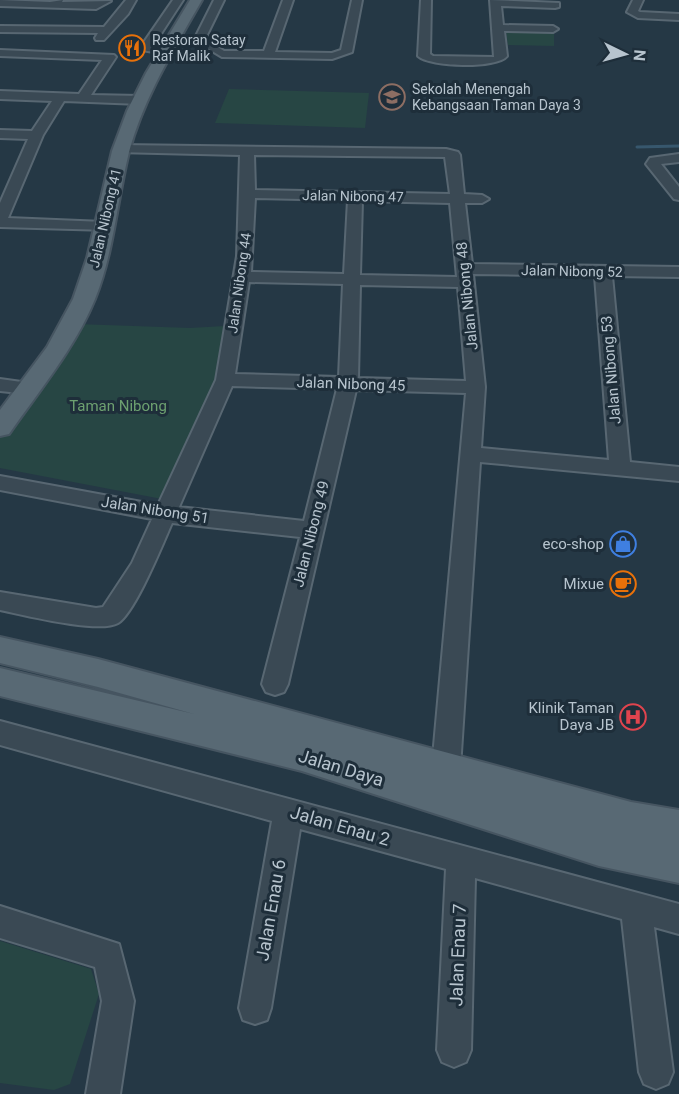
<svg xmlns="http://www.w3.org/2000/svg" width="679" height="1094" font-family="Roboto,sans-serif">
<rect width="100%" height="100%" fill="#253845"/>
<g fill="#274644">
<path d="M506,30l48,2v14l-46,-1z"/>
<path d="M229,89l140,4 -4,35 -150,-5z"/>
<path d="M77,324l113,4 35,-2 -8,55 -55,118 -162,-31v-30z"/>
<path d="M0,941l91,28 8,25 -29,90 -16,6 -54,-7z"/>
</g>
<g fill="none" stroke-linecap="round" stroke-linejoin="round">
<path stroke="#37576d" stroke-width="3" d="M637,147l42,-1"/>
<g stroke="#586772" stroke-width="4">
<g id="minor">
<path d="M0,0l50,2 13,-2 -1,2 49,-1 -15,8 -96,-3z"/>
<path d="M126,0h10l-8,14 -24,26h-8l-1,-2 3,-5 -98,-1v-6l104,1z"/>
<path d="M173,0h10l-30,46 16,3 2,2 -6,3 -23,-4 -2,-2z"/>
<path d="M214,0h10l-19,39 19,12h40l19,-51h10l-18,52 57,1 9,-3 11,-50h10l-10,52 -20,7 -110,-2 -28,-17z"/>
<path d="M421,0h10l-1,54 3,2 61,1 -4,-57 69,3v4l-4,1 -54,-2 2,19 50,1 5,3 -5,3 -49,-1 3,25c-10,13 -77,11 -89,0z"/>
<path d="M633,0h10l-5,11 2,1 39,2v6l-41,-2 -11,-6z"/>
<path d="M0,50l114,5 2,2 -25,38 49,1 6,4 -6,4 -76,-3 -21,34 -35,83 96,4 8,5 -3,3 -109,-3v-24l28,-64 -28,-1v-8l32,1 20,-30 -52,-2v-8l79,3 23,-34 -102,-4z"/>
<path d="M121,145l325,4 12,3 2,3 4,39 18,1 7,4 -7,4h-17l7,61 207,3v10l-67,-1 18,186 49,5v14l-199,-19 -20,306 -4,9 -10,4 -10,-4 -4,-9 34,-375 -110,-3 -68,294 -4,8 -9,3 -9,-3 -4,-8 38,-147 -128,-14c-9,20 -37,90 -54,100 -19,11 -94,-8 -118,-13v-18l96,16 7,-1 29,-44 20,-44 -152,-29v-14l158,29 58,-125 21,-124 3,-101 -124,-3 -2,-3 2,-3zM254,155l191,2 5,37 -195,-4zM255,198l93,2 -4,74 -93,-2zM362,201l88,2 7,74 -97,-2zM473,274l122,2 14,184 -128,-12 4,-61zM249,282l94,2 -4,93 -104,-3zM360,285l98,2 8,94 -108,-3zM232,386l105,3 -33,132 -125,-14z"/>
<path d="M679,154v8l-18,2 18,23v13l-5,-1 -28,-35 4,-6z"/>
<path d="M0,379l36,5 2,4 -2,4 -7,2 -29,-3z"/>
<path d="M0,721l679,183v30l-25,-7 19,145 -5,12 -12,5 -12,-5 -5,-12 -17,-153 -147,-41 -4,172 -5,12 -12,5 -12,-5 -5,-12 9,-181 -146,-40 -29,179 -4,12 -12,4 -12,-4 -4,-12 33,-187 -272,-76z"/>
<path d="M0,906l119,38 15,57 -14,93h-34l16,-93 -7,-34 -95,-29z"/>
</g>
</g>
<g stroke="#465561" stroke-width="4">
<g id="major">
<path d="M190,0h12c-28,49 -58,97 -73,152 -12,49 -15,100 -34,147 -20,49 -56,92 -86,135l-9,2v-26l47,-63 26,-48 14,-41 25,-107 15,-40 19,-38z"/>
<path d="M0,637l98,22 533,143 48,8v73l-80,-17 -297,-95 -302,-75v-28l194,46 -96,-27 -98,-24z"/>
</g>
</g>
<use href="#minor" fill="#3a4954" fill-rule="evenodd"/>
<use href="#major" fill="#586974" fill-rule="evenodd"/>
</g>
<defs>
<g id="restaurant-ring" transform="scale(1.35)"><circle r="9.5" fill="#1e2e3a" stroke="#e8710a" stroke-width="1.5"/><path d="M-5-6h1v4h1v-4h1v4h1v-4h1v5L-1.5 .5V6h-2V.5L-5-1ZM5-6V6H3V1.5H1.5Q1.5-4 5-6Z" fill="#e8710a"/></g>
<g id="school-ring" transform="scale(1.35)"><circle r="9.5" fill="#1e2e3a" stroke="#8d6e63" stroke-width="1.5"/><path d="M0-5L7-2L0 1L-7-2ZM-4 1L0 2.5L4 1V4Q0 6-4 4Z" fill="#8d6e63"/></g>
<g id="shop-ring" transform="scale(1.35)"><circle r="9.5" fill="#1e2e3a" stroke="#3f7fe0" stroke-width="1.5"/><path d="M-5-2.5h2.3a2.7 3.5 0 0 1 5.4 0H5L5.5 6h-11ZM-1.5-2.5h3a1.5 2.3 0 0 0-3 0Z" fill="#3f7fe0"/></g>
<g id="cafe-ring" transform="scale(1.35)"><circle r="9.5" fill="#1e2e3a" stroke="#e8710a" stroke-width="1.5"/><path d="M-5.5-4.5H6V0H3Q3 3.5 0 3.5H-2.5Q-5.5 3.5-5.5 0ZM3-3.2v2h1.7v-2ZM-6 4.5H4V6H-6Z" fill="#e8710a"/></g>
<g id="hospital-ring" transform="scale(1.35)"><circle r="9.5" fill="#1e2e3a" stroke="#e0444e" stroke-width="1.5"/><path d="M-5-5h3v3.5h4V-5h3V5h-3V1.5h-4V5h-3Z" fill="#e0444e"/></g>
</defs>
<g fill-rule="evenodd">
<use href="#restaurant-ring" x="132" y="48"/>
<use href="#school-ring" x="392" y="97"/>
<use href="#shop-ring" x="623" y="544"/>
<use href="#cafe-ring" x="623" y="584"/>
<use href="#hospital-ring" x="633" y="717"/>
</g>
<g text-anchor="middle" stroke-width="6" stroke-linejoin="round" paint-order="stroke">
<g font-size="14" fill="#b7c4ce" stroke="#1e2e3a" text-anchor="start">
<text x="152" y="45">Restoran Satay<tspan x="152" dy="16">Raf Malik</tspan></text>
<text x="412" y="94">Sekolah Menengah<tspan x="412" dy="16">Kebangsaan Taman Daya 3</tspan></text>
</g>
<g font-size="14" fill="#b7c4ce" stroke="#1e2e3a">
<text transform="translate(353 196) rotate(1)" y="5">Jalan Nibong 47</text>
<text transform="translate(105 218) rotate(-77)" y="5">Jalan Nibong 41</text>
<text transform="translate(572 271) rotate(1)" y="5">Jalan Nibong 52</text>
<text transform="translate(239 283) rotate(-82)" y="5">Jalan Nibong 44</text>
</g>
<g font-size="15" fill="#b7c4ce" stroke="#1e2e3a">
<text transform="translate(467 296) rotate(-96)" y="5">Jalan Nibong 48</text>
<text transform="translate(611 370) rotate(-95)" y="5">Jalan Nibong 53</text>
<text transform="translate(351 384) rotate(2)" y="5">Jalan Nibong 45</text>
<text transform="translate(155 510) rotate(9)" y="5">Jalan Nibong 51</text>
<text transform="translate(311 534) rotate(-76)" y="5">Jalan Nibong 49</text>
</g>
<g font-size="15" fill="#6da070" stroke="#1e2e3a">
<text x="118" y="411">Taman Nibong</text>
</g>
<g font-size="15" fill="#b7c4ce" stroke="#1e2e3a" text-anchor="end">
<text x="604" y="549">eco-shop</text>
<text x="604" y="589">Mixue</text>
<text x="614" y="713">Klinik Taman<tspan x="614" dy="17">Daya JB</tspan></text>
</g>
<g font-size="18" fill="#b7c4ce" stroke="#1e2e3a">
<text transform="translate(341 768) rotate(17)" y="6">Jalan Daya</text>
<text transform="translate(340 826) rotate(16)" y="6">Jalan Enau 2</text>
<text transform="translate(271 910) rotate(-80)" y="6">Jalan Enau 6</text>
<text transform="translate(458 955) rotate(-88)" y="6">Jalan Enau 7</text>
</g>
</g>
<g transform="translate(625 54) rotate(95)" stroke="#1e2e3a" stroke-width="4.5" paint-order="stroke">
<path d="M0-4.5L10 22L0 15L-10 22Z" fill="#b7c4ce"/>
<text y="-9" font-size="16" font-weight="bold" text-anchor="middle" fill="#b7c4ce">N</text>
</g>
</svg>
